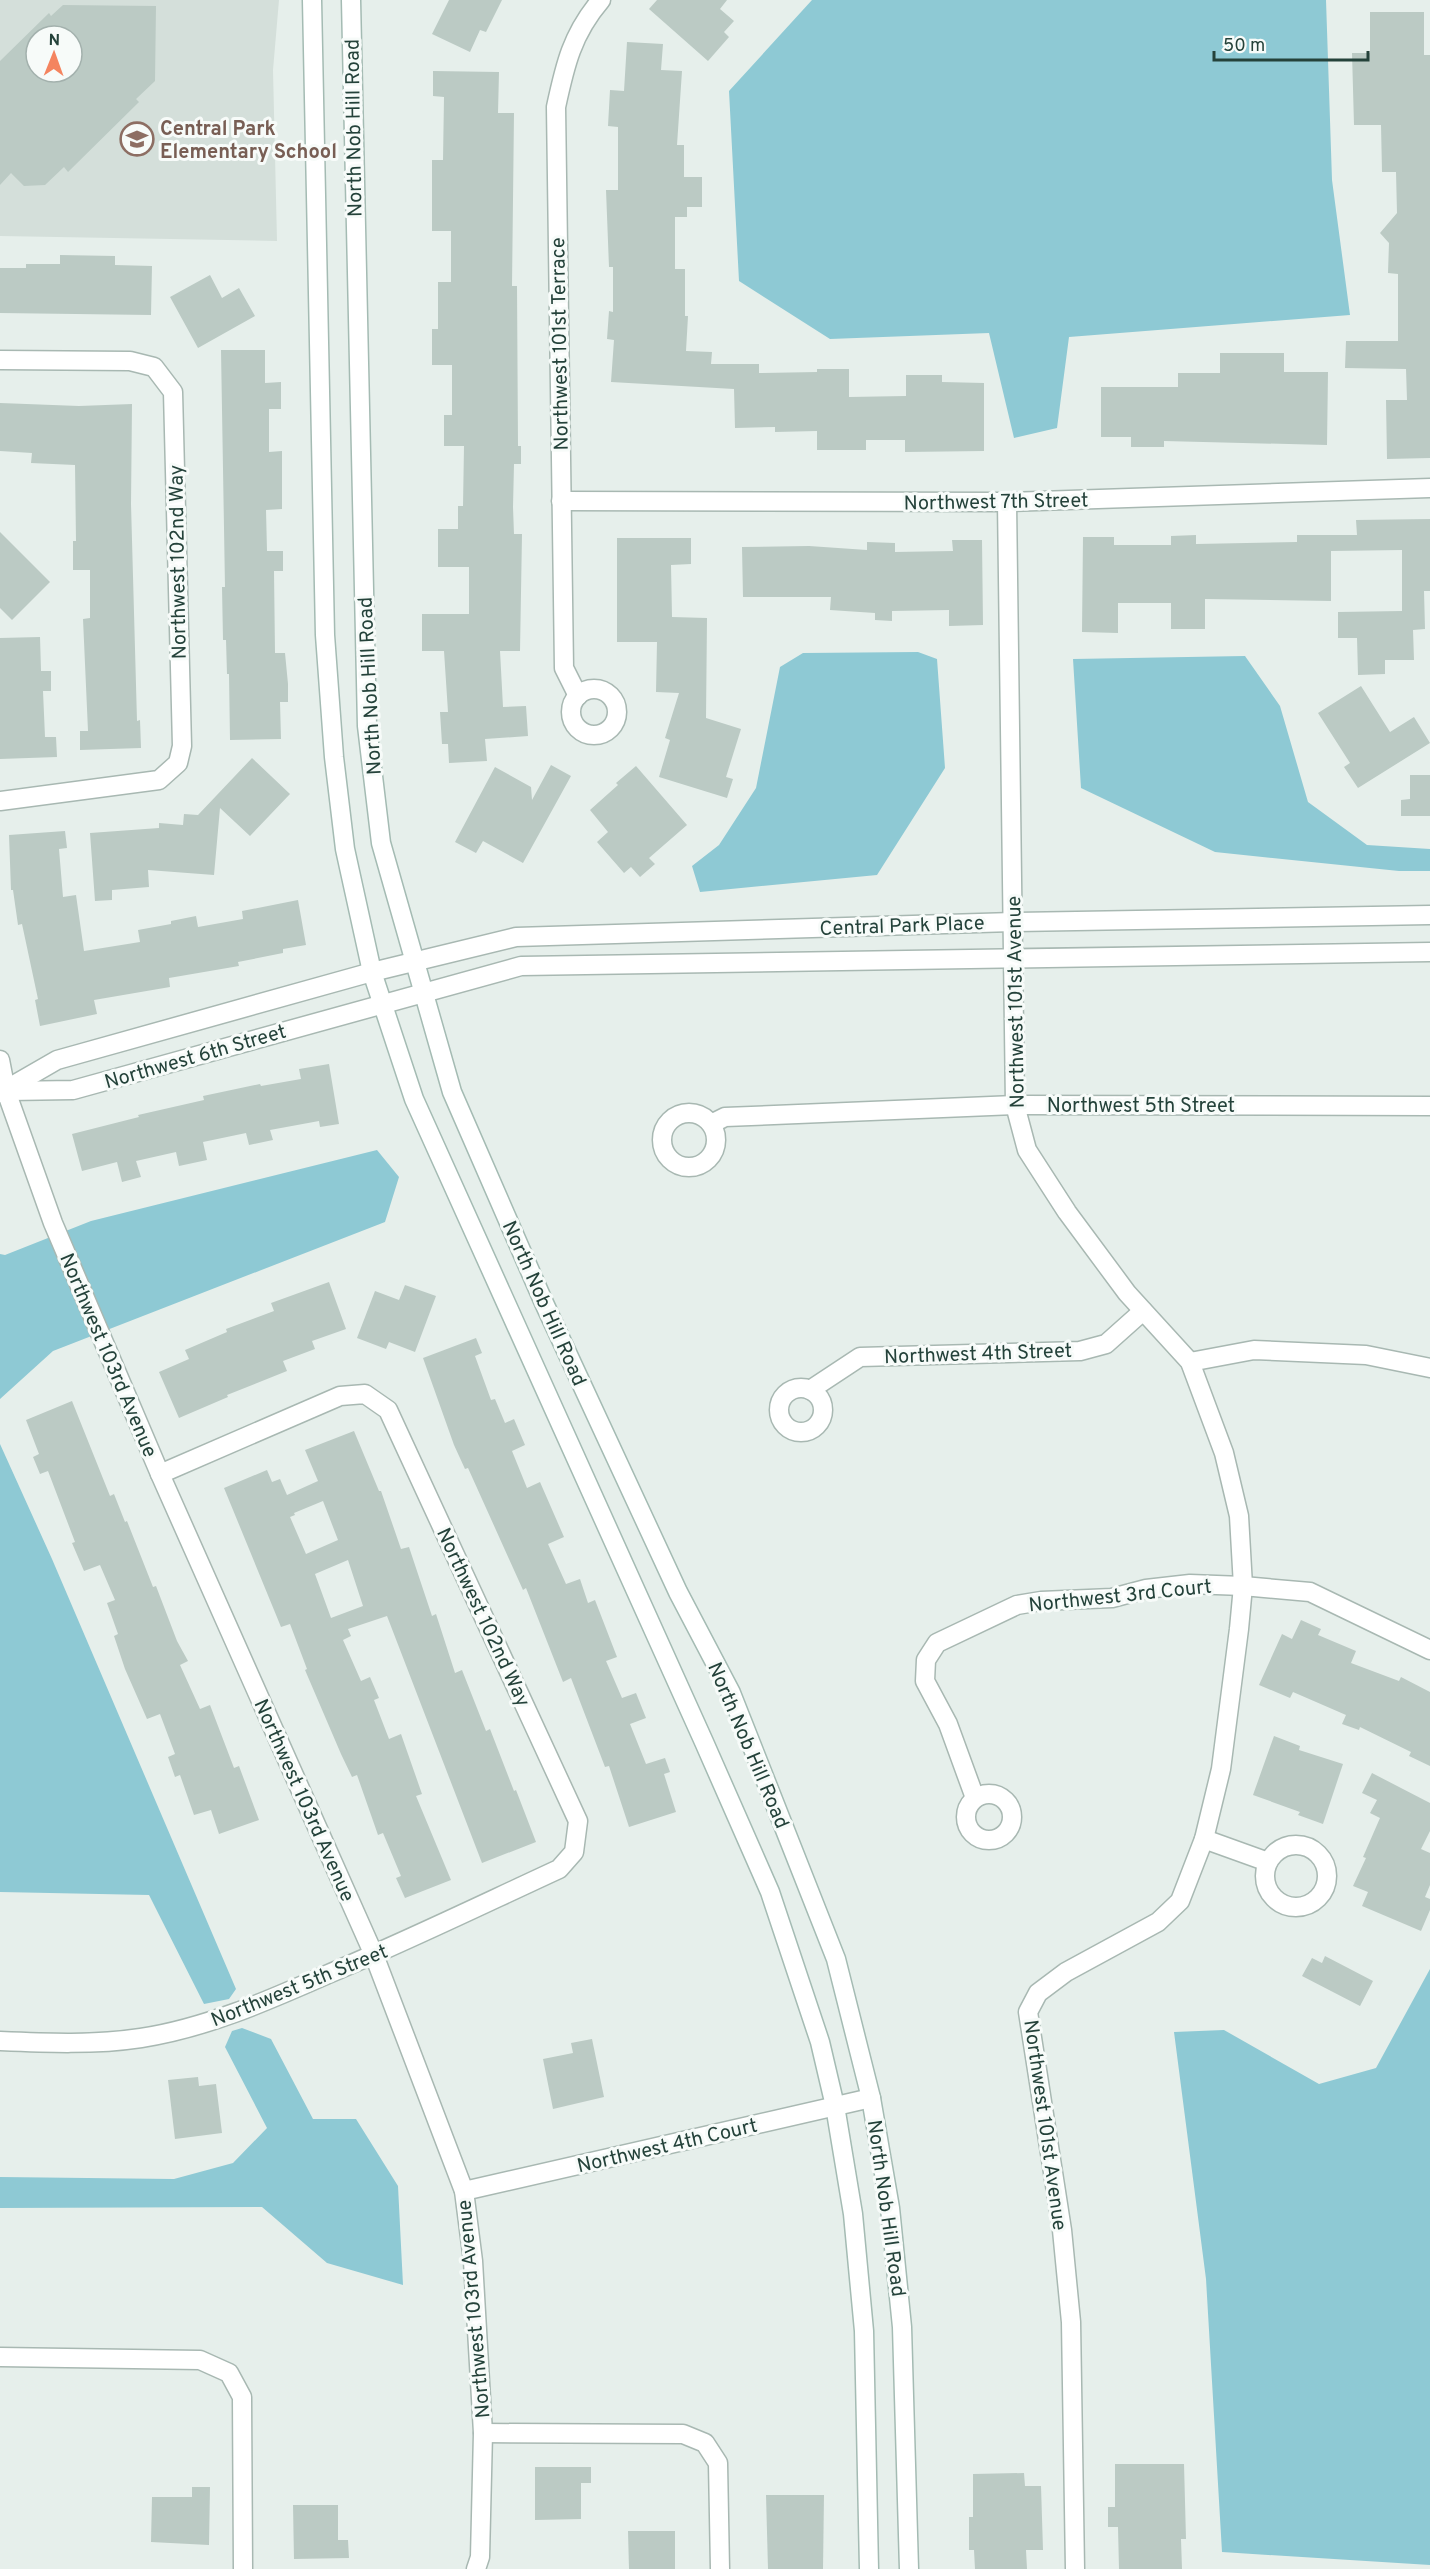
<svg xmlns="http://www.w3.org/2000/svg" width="1430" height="2569" font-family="Overpass,sans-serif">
<rect width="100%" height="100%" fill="#e6efeb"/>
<path fill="#d4dfda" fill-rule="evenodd" d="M0,0h279l-6,70 4,171 -277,-5zM36,36h36v36h-36z"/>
<g fill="#8ec9d4">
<path d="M812,0h514l6,180 18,135 -281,22 -12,91 -43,10 -25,-105 -159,6 -91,-58 -10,-190z"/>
<path d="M918,652l19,7 8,109 -68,107 -177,17 -8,-26 27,-21 37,-57 24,-121 23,-14z"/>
<path d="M1245,656l35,50 28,96 59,43 63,4v22h-31l-184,-19 -134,-64 -8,-129z"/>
<path d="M377,1150l22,27 -14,45 -332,129 -53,48v-145l5,1 86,-34z"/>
<path d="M0,1444l52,115 184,430 -7,10 -25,5 -55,-109 -149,-3z"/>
<path d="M1430,1969v596l-208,-13 -16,-273 -32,-247 50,-2 95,54 57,-16z"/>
<path d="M242,2028l29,11 42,80h43l42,67 5,99 -76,-22 -65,-56 -262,1v-31l174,2 59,-16 34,-35 -42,-81 7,-16z"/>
</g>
<g fill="#bbcac4" fill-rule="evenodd">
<path d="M449,0h53l-16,32 -6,-2 -10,22 -38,-18z"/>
<path d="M657,0h70l-7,9 14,12 -10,11 5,5 -21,24 -59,-52z"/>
<path d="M63,5l93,1 -1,75 -19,18 3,3 -71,70 -4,-5 -19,18 -21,1 -13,-13 -11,12v-124l49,-48 2,3zM36,36h36v36h-36z"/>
<path d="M1370,12h54v43h6v403l-43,1 -1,-59h21l-1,-31 -61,-1 1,-27h52v-67l-10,-1 1,-30 -9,-10 17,-20 -1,-41h-14l-1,-47h-27l-2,-72h18z"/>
<path d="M627,42l36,2 -2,26 21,1 -5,74h7v32h18v30h-15v10h-12v52h10v47h3l-2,35 26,1 -1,12h48v9l58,-1v-3h32v28l57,-1v-21h36v7l42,1v68l-79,1v-12h-39v10h-49v-19l-42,1v-5l-40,1 -1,-39 -123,-7 3,-42 -7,-1 2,-28 4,1v-45h-4l-3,-77h12v-63l-10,-1 2,-36 14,1z"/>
<path d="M433,71l66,1 -1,41h16l-2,173h5l1,160h3v18h-7l-1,43 1,27h8l-2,117h-20l3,56 23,-1 2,30 -43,3 2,22 -38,2 -1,-19h-6l-2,-32h8l-4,-61h-22v-37h47v-47h-31v-38h20v-23h5l1,-60h-20v-31h8v-50h-20v-36h6v-47h13v-51h-19v-71h11l1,-63 -11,-1z"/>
<path d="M60,255l55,1v9l37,1 -1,49 -151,-2v-45h26v-4h34z"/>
<path d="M210,275l12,23 17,-10 16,28 -57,32 -28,-51z"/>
<path d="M221,350h44v33l16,-1v27h-12v43l13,-1v58l-16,1 1,41h16v20h-9l1,82h10l3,31v18h-8l1,37 -51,1 -1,-66h-2l-1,-34h-3l-1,-53h3z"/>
<path d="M1220,353h64v19h44l-1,73 -163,-4v6h-33v-10h-30v-50h77v-14h42z"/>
<path d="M0,403l79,3 53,-2 -1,100 6,217 3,-1 1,28 -61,2v-19h8l-5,-112 7,-1v-48h-17v-29h3l-1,-76 -44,-2 1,-10 -32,-2z"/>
<path d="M1430,519v72h-6l1,38 -12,1 1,30h-29v14l-27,1 -1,-37h-19v-26l64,-1v-61l-71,1v50l-126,-2v30h-34v-26h-53v30l-36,-1 1,-95h31v8h57v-9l25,-1v9l101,-2v-7h60l-1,-15z"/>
<path d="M0,532l50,50 -38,38 -12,-12z"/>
<path d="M617,538h74v26l-20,1 1,52 35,1 -1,100 35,11 -15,48 7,2 -6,19 -68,-21 11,-37 -5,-2 14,-45 -23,-1 1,-50h-40z"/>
<path d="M952,540h30l1,85 -34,1v-16l-57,1v10l-17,-1v-7l-45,-3 1,-13h-88l-1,-50 67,-1 58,4v-8l28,1v9l58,-1z"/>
<path d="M40,637l1,34h10v20h-8l2,46h11l1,20 -57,2v-121z"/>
<path d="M1361,686l29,46 24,-15 16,26 -72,45 -14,-21 6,-4 -32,-50z"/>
<path d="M252,758l38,36 -40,42 -30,-28 -6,67 -66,-5 1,17 -37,3v10l-17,1 -5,-68 69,-5v-5l24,2 1,-11 14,1z"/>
<path d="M551,765l20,11 -48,87 -40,-22 -7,12 -21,-11 40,-75 36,20 1,13z"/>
<path d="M636,766l51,59 -38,33 6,6 -15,13 -9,-10 -7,6 -27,-31 11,-10 -18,-22 28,-25 -2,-2z"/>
<path d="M1410,775h20v41h-29v-16l9,-1z"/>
<path d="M65,831l2,17 -8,1 4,48 13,-2 8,56 56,-9 -2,-12 33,-6v-3l25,-5 2,11 45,-8 -1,-8 56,-11 8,45 -23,4v4l-45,9 1,4 -70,12 1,9 -76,13 3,14 -57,12 -5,-26 3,-1 -16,-75 -4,1 -5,-35h-2l-2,-55z"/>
<path d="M329,1064l10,60 -19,3 -1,-6 -49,9 3,10 -24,5 -3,-12 -43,9 4,18 -28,6 -3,-14 -40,9 5,16 -19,5 -5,-20 -35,9 -10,-37 67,-17 -1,-2 66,-15 -1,-4 57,-12 1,2 40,-7 -2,-10z"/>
<path d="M329,1282l17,47 -34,12 3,8 -32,12 4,10 -60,24 1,2 -49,21 -20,-46 30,-13 -4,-9 42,-18 -1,-3 48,-18 -3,-8z"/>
<path d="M405,1285l31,11 -21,56 -26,-10 -3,7 -29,-11 18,-47 24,9z"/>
<path d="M476,1338l6,15 -7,3 16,44 4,-1 10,24 9,-4 11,26 -13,6 15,37 13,-6 24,55 -16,7 18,40 14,-5 8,24 7,-3 22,57 -11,4 16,37 14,-5 10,25 -16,6 16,40 19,-6 5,14 -6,2 12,38 -47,15 -20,-61 -4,1 -34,-89 -8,4 -37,-94 -3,2 -55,-122 -3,1 -11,-24 -31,-87z"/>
<path d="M72,1401l38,95 4,-2 11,28 2,-1 26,66 3,-1 21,55 11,20 -8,4 20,44 10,-4 24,63 5,-2 20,54 -40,14 -8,-24 -17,5 -14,-40 -5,2 -7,-20 7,-3 -15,-40 -13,5 -22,-50 -11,-33 4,-2 -11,-31 8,-3 -15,-35 -16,6 -12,-28 3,-1 -27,-71 -8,3 -7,-17 6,-3 -13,-34z"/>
<path d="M354,1431l25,60h2l20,58 8,-2 23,69 4,-2 19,59 7,-3 24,61 4,-2 24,62 2,-1 20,52 -54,21 -95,-247 -39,13 3,7 -8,4 18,41 9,-4 9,21 -5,2 15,39 12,-5 21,60 -6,2 35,84 -46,18 -9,-20 5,-2 -18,-43 -5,2 -21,-60 -5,2 -11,-23 -36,-84 2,-1 -17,-45 -9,3 -57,-139 43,-18 5,12 8,-3 7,16 31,-14 -13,-31zM323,1501l15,39 -32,14 -16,-37 5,-2 -1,-2zM348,1560l15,46 -32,12 -16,-44z"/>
<path d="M1301,1620l20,9 -3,6 38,16 -5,12 48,18 2,-4 29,15v74l-21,-10 2,-4 -51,-25 -1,3 -17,-6 4,-9 -53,-23 -3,6 -31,-13 23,-51 10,5z"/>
<path d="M1274,1736l26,10 -1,4 44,14 -20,60 -25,-9 2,-3 -47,-17z"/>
<path d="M1372,1773l58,30v28l-9,18 9,4v32l-5,12 5,2v11l-9,21 -59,-25 6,-14 -15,-6 13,-28 -3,-1 17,-39 -10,-5 7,-13 -15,-7z"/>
<path d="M1325,1956l48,25 -13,25 -58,-30 10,-18 10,5z"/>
<path d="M592,2039l12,58 -51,12 -10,-50 30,-6 -2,-10z"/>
<path d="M198,2077l1,9 17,-2 6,49 -47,6 -7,-59z"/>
<path d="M1115,2464h69l2,75h-5l1,30h-63l-1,-42h-10v-20h7z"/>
<path d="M535,2467h56v16h-10v36l-46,1z"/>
<path d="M1024,2473l1,13h16l2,64h-17l1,19h-52l-1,-19h-5v-33h4v-43z"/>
<path d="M192,2487h18l-1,58 -58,-3 1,-45h40z"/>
<path d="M766,2495h58l-1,74h-55z"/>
<path d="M293,2505h45v35h10l1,18 -55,1z"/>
<path d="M628,2531h47v38h-46z"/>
</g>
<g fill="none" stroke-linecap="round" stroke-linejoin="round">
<g stroke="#a8b8b2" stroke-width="21">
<g id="street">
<path d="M0,360l130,1 24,6 19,25 9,354 -4,17 -19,17 -159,21"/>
<path d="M561,501l446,1 423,-14"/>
<path d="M1007,502l8,603 12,45 40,62 60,81 63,69 34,91 15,63 4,70 -4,43 -18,140 -17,70 -24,62 -22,21 -92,50 -28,21 -10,19 34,218 9,92 4,247"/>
<circle cx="594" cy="712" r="23"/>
<path d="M578,696l-14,-28 -8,-561c9,-42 16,-73 45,-107"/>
<path d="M0,1060l6,31 47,132 107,251 214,481 90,236 9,70 10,172 -3,124 -4,12"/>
<path d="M8,1091l65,-1 448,-124 909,-14"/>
<path d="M0,1093l57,-33 315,-88 144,-35 497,-15 417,-7"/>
<circle cx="689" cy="1140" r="27"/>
<path d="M711,1124l14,-7 290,-12 415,1"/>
<path d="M1190,1362l64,-12 112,5 64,13"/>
<circle cx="801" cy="1410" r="22"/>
<path d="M810,1390l50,-33 220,-6 26,-7 37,-33"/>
<circle cx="989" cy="1817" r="23"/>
<path d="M975,1798l-27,-74 -23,-43 1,-21 11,-17 80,-38 24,-4 71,-3 34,-9 44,-5 53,2 67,6 120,58"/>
<path d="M1204,1839l64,23"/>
<circle cx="1296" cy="1876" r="31"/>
<path d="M0,2041c47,2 95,4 141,-3 65,-10 126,-37 185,-63 79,-33 155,-70 233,-106l15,-17 4,-31 -190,-411 -23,-16 -25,2 -180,78"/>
<path d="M464,2191l407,-93"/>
<path d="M0,2357l200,3 29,13 13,24 1,172"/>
<path d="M483,2433l200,1 22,9 13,20 2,106"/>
</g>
</g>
<g stroke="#a4bbb3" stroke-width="21">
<g id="secondary">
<path d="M312,0l13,635 9,122 11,92 27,123 42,127 290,643 66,150 50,150 15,64 18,108 11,117 5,238"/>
<path d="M351,0l16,726 14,117 71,249 92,211 134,289 53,101 105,266 35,139 19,110 12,119 7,242"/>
</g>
</g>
<use href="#street" stroke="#fff" stroke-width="18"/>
<use href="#secondary" stroke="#fff" stroke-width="18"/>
</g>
<defs>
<g id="school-ring" transform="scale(1.725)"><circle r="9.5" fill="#f7fbf9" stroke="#8d6e63" stroke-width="1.5"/><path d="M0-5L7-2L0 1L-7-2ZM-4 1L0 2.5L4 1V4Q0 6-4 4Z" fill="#8d6e63"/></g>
</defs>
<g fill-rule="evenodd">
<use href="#school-ring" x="137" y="139"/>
</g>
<g text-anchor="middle" stroke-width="6" stroke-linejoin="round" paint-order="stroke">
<g font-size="20" font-weight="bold" fill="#785e54" stroke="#f7fbf9" text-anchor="start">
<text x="160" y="135">Central Park<tspan x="160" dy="23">Elementary School</tspan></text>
</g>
<g font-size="20" fill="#24423a" stroke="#f7fbf9">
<text transform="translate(353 128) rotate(-91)" y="7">North Nob Hill Road</text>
<text transform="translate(559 344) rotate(-91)" y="7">Northwest 101st Terrace</text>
<text transform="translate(996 501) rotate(-1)" y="7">Northwest 7th Street</text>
<text transform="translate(177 562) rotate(-91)" y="7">Northwest 102nd Way</text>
<text transform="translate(369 686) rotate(-93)" y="7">North Nob Hill Road</text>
<text transform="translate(902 925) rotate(-2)" y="7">Central Park Place</text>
<text transform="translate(1015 1002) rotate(-91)" y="7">Northwest 101st Avenue</text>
<text transform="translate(195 1056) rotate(-16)" y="7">Northwest 6th Street</text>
<text x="1141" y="1112">Northwest 5th Street</text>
<text transform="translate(545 1303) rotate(66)" y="7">North Nob Hill Road</text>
<text transform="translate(978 1353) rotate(-2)" y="7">Northwest 4th Street</text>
<text transform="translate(109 1355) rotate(67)" y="7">Northwest 103rd Avenue</text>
<text transform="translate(1120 1595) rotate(-6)" y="7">Northwest 3rd Court</text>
<text transform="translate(484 1617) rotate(65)" y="7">Northwest 102nd Way</text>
<text transform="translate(749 1745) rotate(67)" y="7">North Nob Hill Road</text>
<text transform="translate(305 1800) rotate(66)" y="7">Northwest 103rd Avenue</text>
<text transform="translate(299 1985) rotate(-22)" y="7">Northwest 5th Street</text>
<text transform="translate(1046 2125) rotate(82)" y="7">Northwest 101st Avenue</text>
<text transform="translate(667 2145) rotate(-13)" y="7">Northwest 4th Court</text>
<text transform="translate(887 2208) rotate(82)" y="7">North Nob Hill Road</text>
<text transform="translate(473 2309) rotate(-95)" y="7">Northwest 103rd Avenue</text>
</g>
</g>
<g transform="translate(54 54) rotate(1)"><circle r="28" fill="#f7fbf9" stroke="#a3b1ad" stroke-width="1.5"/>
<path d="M0-4.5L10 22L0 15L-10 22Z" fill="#f4845f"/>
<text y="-9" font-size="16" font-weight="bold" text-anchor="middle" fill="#24423a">N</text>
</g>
<path d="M1214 51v9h154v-9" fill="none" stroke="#24423a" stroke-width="3"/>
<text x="1223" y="51" font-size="18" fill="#24423a" stroke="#f7fbf9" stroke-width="4.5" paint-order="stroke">50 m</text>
</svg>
